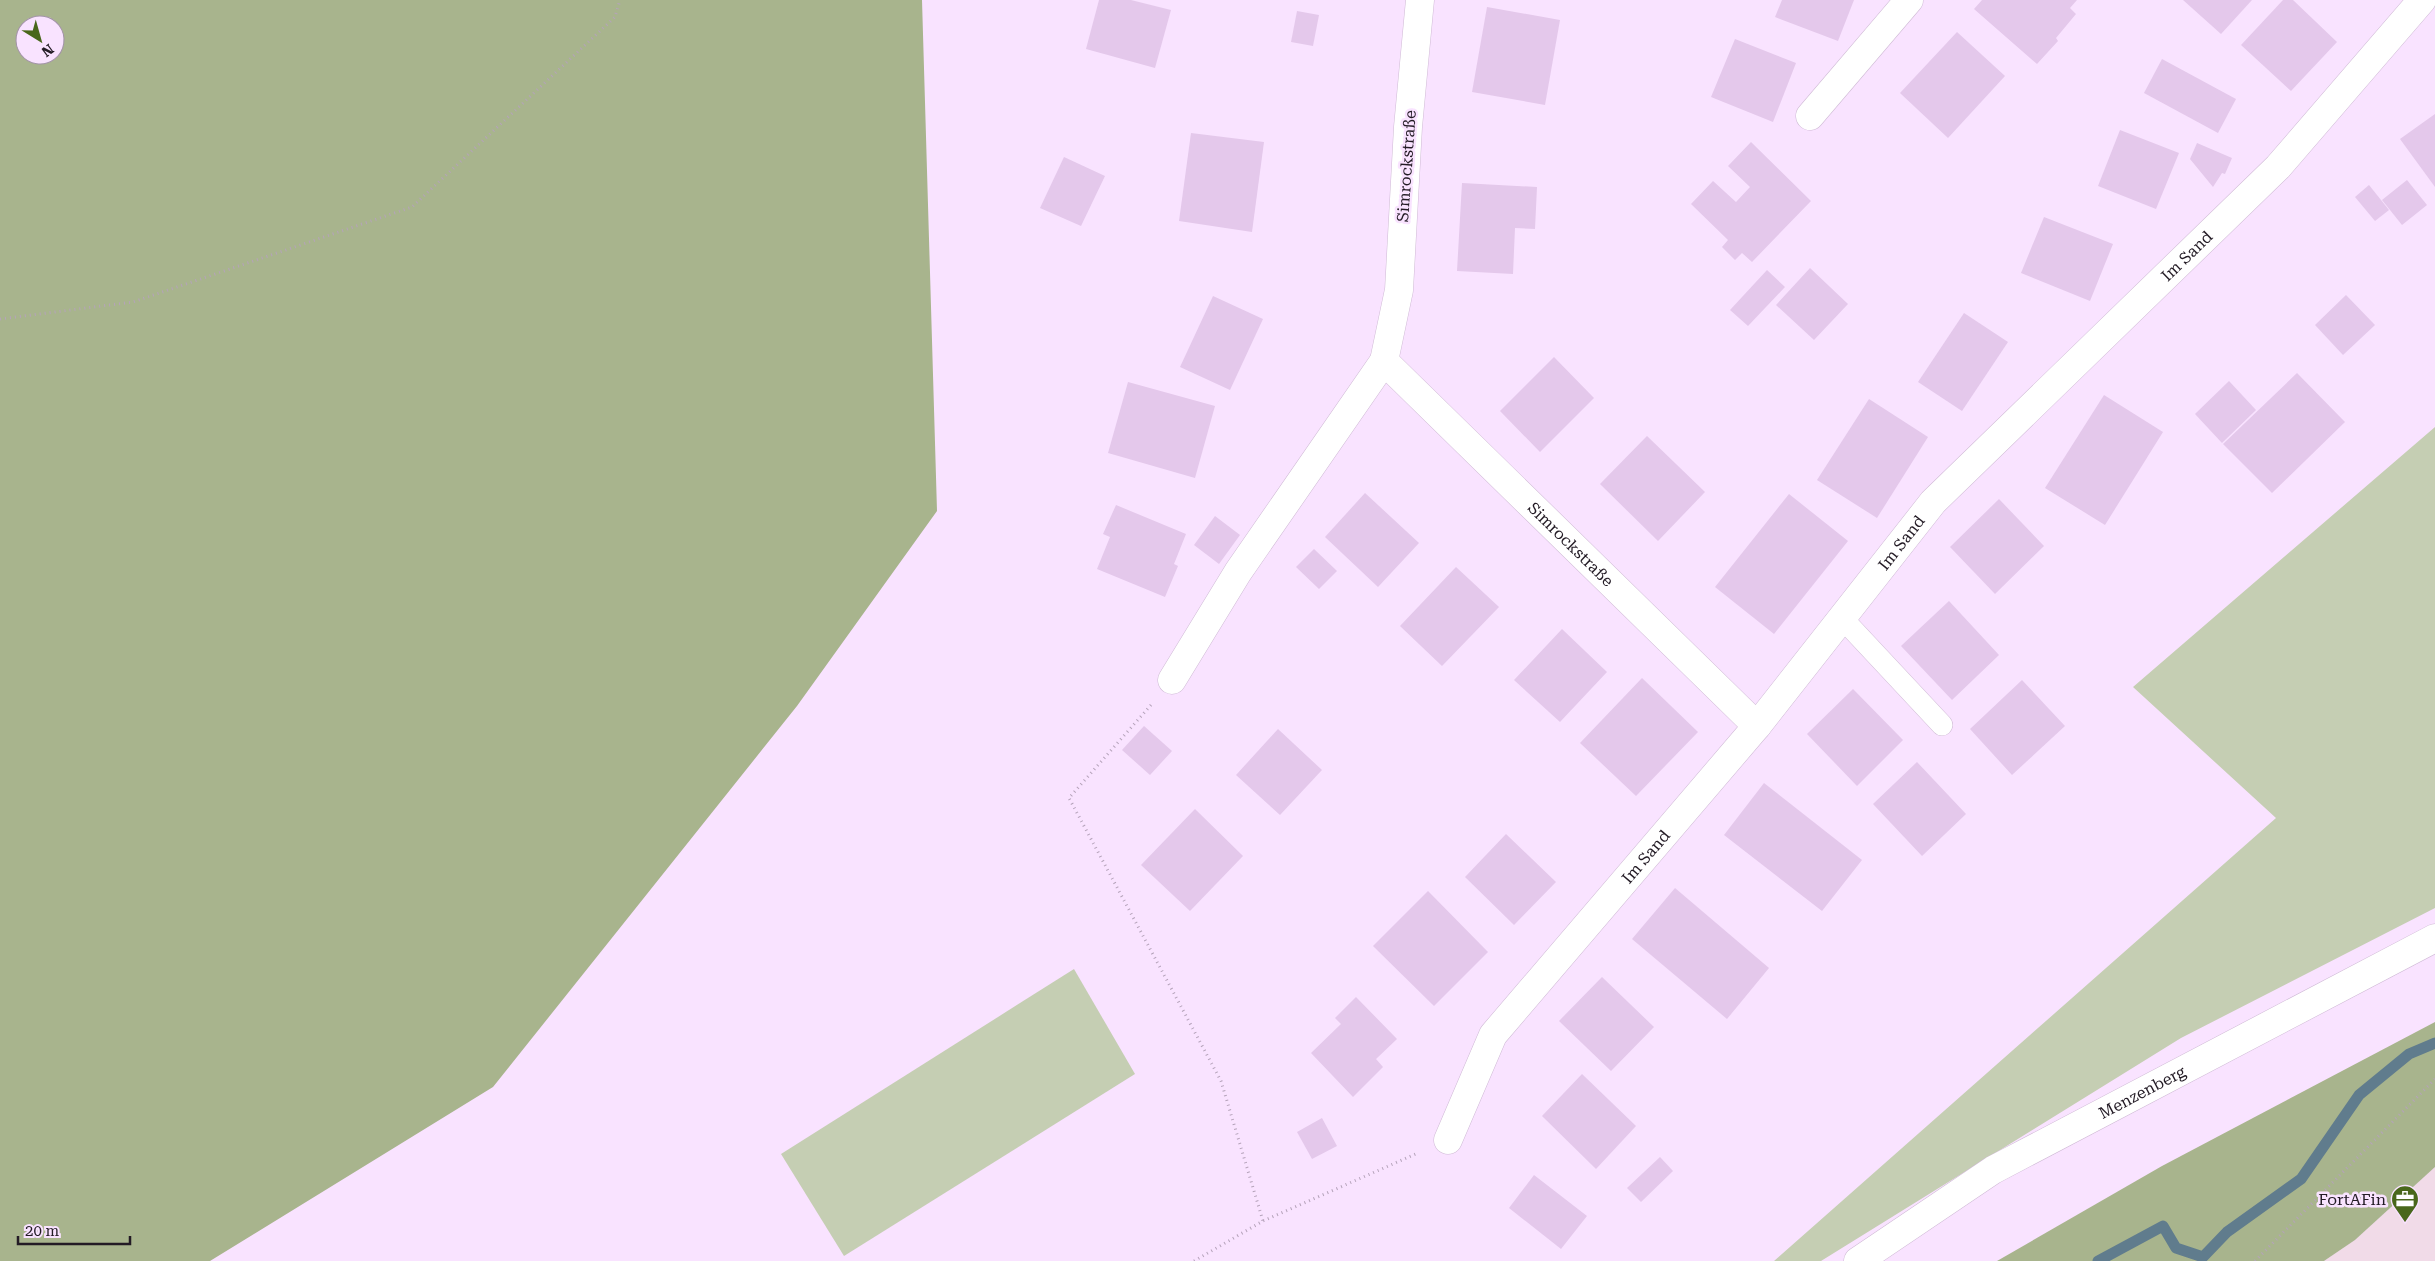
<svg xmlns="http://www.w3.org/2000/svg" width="2435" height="1261" font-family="'Roboto Serif',serif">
<rect width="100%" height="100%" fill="#f9e3ff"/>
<path fill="#f1dbe8" d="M2435,1167v94h-111l31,-21z"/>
<g fill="#c5ceb3">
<path d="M2435,427v481l-254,130 -360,223h-47l502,-443 -143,-131z"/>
<path d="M1074,969l61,105 -291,182 -63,-102z"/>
</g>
<g fill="#a8b48d" fill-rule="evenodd">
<path d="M0,0h922l15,511 -140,195 -304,381 -283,174h-210zM25,25h30v30h-30z"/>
<path d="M2435,1022v145l-80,73 -31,21h-327l165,-95z"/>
</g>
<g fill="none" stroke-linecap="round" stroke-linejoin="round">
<path stroke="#607c8d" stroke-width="11" d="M2098,1261l65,-35 13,22 27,9 24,-25 74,-53 58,-84 50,-41 26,-11"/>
</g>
<g fill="#e4c8eb">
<path d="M1099,0h32l40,10 -16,58 -69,-19z"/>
<path d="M1782,0h72l-16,41 -63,-24z"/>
<path d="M1982,0h95l-7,8 6,6 -20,24 2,3 -21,23 -63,-55z"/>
<path d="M2183,0h69l-31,34z"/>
<path d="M2283,0h10l44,42 -46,49 -50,-46z"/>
<path d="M1487,7l73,13 -15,85 -73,-13z"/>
<path d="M1297,11l22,4 -6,31 -22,-4z"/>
<path d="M1957,32l48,44 -57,62 -48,-45z"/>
<path d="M1735,39l61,24 -23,59 -62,-25z"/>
<path d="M2162,59l74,40 -18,34 -74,-40z"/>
<path d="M2435,114v73l-35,-48z"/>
<path d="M2120,130l59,23 -23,56 -58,-23z"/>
<path d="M1191,133l73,9 -12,90 -73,-11z"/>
<path d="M1751,142l60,59 -59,61 -10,-9 -7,7 -13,-13 6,-7 -37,-36 22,-23 23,21 14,-15 -22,-21z"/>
<path d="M2197,143l35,15 -7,16 -3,-1 -9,14 -23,-28z"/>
<path d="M1064,157l41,19 -24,50 -41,-18z"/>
<path d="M2407,180l20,25 -25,20 -20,-25z"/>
<path d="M1462,183l75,4 -2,42 -20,-1 -2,46 -56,-3z"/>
<path d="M2369,185l20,25 -14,11 -20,-24z"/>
<path d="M2044,217l69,27 -23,57 -69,-28z"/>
<path d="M1810,268l38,36 -34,36 -38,-35z"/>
<path d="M1767,270l18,17 -37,39 -18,-16z"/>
<path d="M2346,295l29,30 -32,30 -28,-30z"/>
<path d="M1213,296l50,23 -33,71 -50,-23z"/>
<path d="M1964,313l44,29 -46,69 -44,-29z"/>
<path d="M1554,357l40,41 -54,54 -40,-41z"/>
<path d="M2297,373l48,49 -73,71 -49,-49z"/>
<path d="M2229,381l27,29 -34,33 -27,-29z"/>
<path d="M1128,382l87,24 -20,72 -87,-25z"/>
<path d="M2104,395l59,37 -58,93 -60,-37z"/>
<path d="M1869,399l59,38 -51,81 -60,-38z"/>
<path d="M1647,436l58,56 -47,49 -58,-57z"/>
<path d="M1365,493l54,50 -41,44 -53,-50z"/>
<path d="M1789,494l59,47 -74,93 -59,-47z"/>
<path d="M1999,499l45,47 -49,48 -45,-47z"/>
<path d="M1116,505l70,29 -12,30 4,2 -13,31 -68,-28 13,-32 -7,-3z"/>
<path d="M1215,516l25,19 -21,29 -25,-19z"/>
<path d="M1314,549l23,22 -18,18 -23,-22z"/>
<path d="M1456,567l43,40 -57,59 -42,-40z"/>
<path d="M1949,601l50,54 -47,45 -51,-54z"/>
<path d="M1562,629l45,43 -47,50 -46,-42z"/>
<path d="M1642,678l56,54 -62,64 -56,-53z"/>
<path d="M2022,680l43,46 -53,49 -42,-46z"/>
<path d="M1853,689l50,51 -46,46 -50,-52z"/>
<path d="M1144,726l28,25 -22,24 -28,-25z"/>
<path d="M1278,729l44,41 -42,45 -44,-40z"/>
<path d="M1917,762l49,52 -44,42 -49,-52z"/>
<path d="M1764,783l98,77 -40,51 -98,-76z"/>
<path d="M1195,809l48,47 -53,55 -49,-46z"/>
<path d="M1506,834l50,48 -42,43 -49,-48z"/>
<path d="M1675,888l94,80 -42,51 -95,-80z"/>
<path d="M1428,891l60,61 -54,54 -61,-60z"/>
<path d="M1602,977l52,50 -43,44 -52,-50z"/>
<path d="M1356,997l41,42 -21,20 7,8 -30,30 -42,-44 30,-29 -6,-6z"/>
<path d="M1582,1074l54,52 -40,43 -54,-53z"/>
<path d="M1322,1118l15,28 -25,13 -15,-27z"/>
<path d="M1660,1157l13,14 -32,31 -14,-14z"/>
<path d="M1534,1175l53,41 -26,33 -52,-41z"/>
</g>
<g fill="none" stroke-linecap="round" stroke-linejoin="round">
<g stroke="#cfbad5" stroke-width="22">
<path id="lane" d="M1842,618l100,107"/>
</g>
<g stroke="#cfbad5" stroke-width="29">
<g id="street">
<path id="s1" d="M1420,0l-12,127 -9,163 -15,71 373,365"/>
<path d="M1810,116l99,-116"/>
<path d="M1172,680l66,-108 146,-211"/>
<path id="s2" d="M1448,1140l45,-105 264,-309 176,-224 345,-335 144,-167"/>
<path id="s3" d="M1858,1261l135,-91 442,-232"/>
</g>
</g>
<g stroke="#b5a3ba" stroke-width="3" stroke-dasharray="1 4" stroke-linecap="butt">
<path d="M0,319l133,-17 279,-95 203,-190 5,-17"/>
<path d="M1151,705l-82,93 152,283 42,140"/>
<path d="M1194,1261l69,-40 155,-68"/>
<path d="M2255,1261l180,-182"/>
</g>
<use href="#lane" stroke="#fff" stroke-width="21"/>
<use href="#street" stroke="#fff" stroke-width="28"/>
</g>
<defs>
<g id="office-pin" transform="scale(1.4375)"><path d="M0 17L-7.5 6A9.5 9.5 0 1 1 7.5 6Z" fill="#49671b" stroke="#f9e3ff"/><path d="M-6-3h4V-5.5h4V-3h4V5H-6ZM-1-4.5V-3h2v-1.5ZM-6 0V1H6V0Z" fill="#fff"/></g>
</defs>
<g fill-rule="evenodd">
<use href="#office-pin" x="2405" y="1199"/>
</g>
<g text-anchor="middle" stroke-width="5" stroke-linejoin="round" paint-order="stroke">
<g font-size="16" fill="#231b25" stroke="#f9e3ff">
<text transform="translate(1406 166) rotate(-86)" y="6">Simrockstraße</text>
<text dy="6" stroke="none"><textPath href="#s2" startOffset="1159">Im Sand</textPath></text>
<text dy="6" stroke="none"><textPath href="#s2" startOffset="754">Im Sand</textPath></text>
<text dy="6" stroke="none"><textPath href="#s1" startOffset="625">Simrockstraße</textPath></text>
<text dy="6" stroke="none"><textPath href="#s2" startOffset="349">Im Sand</textPath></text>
<text dy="6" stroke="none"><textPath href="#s3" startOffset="331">Menzenberg</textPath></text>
</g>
<g font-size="16" fill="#231b25" stroke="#f9e3ff" text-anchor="end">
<text x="2386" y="1205">FortAFin</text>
</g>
</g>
<g transform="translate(40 40) rotate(143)"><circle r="24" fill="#f9e3ff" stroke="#a393a8"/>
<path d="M0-4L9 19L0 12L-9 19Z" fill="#49671b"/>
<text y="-8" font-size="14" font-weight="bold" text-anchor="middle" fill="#231b25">N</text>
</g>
<path d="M18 1236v8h112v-8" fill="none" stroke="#231b25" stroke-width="2.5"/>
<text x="25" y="1236" font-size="15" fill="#231b25" stroke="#f9e3ff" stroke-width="4" paint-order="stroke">20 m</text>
</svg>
